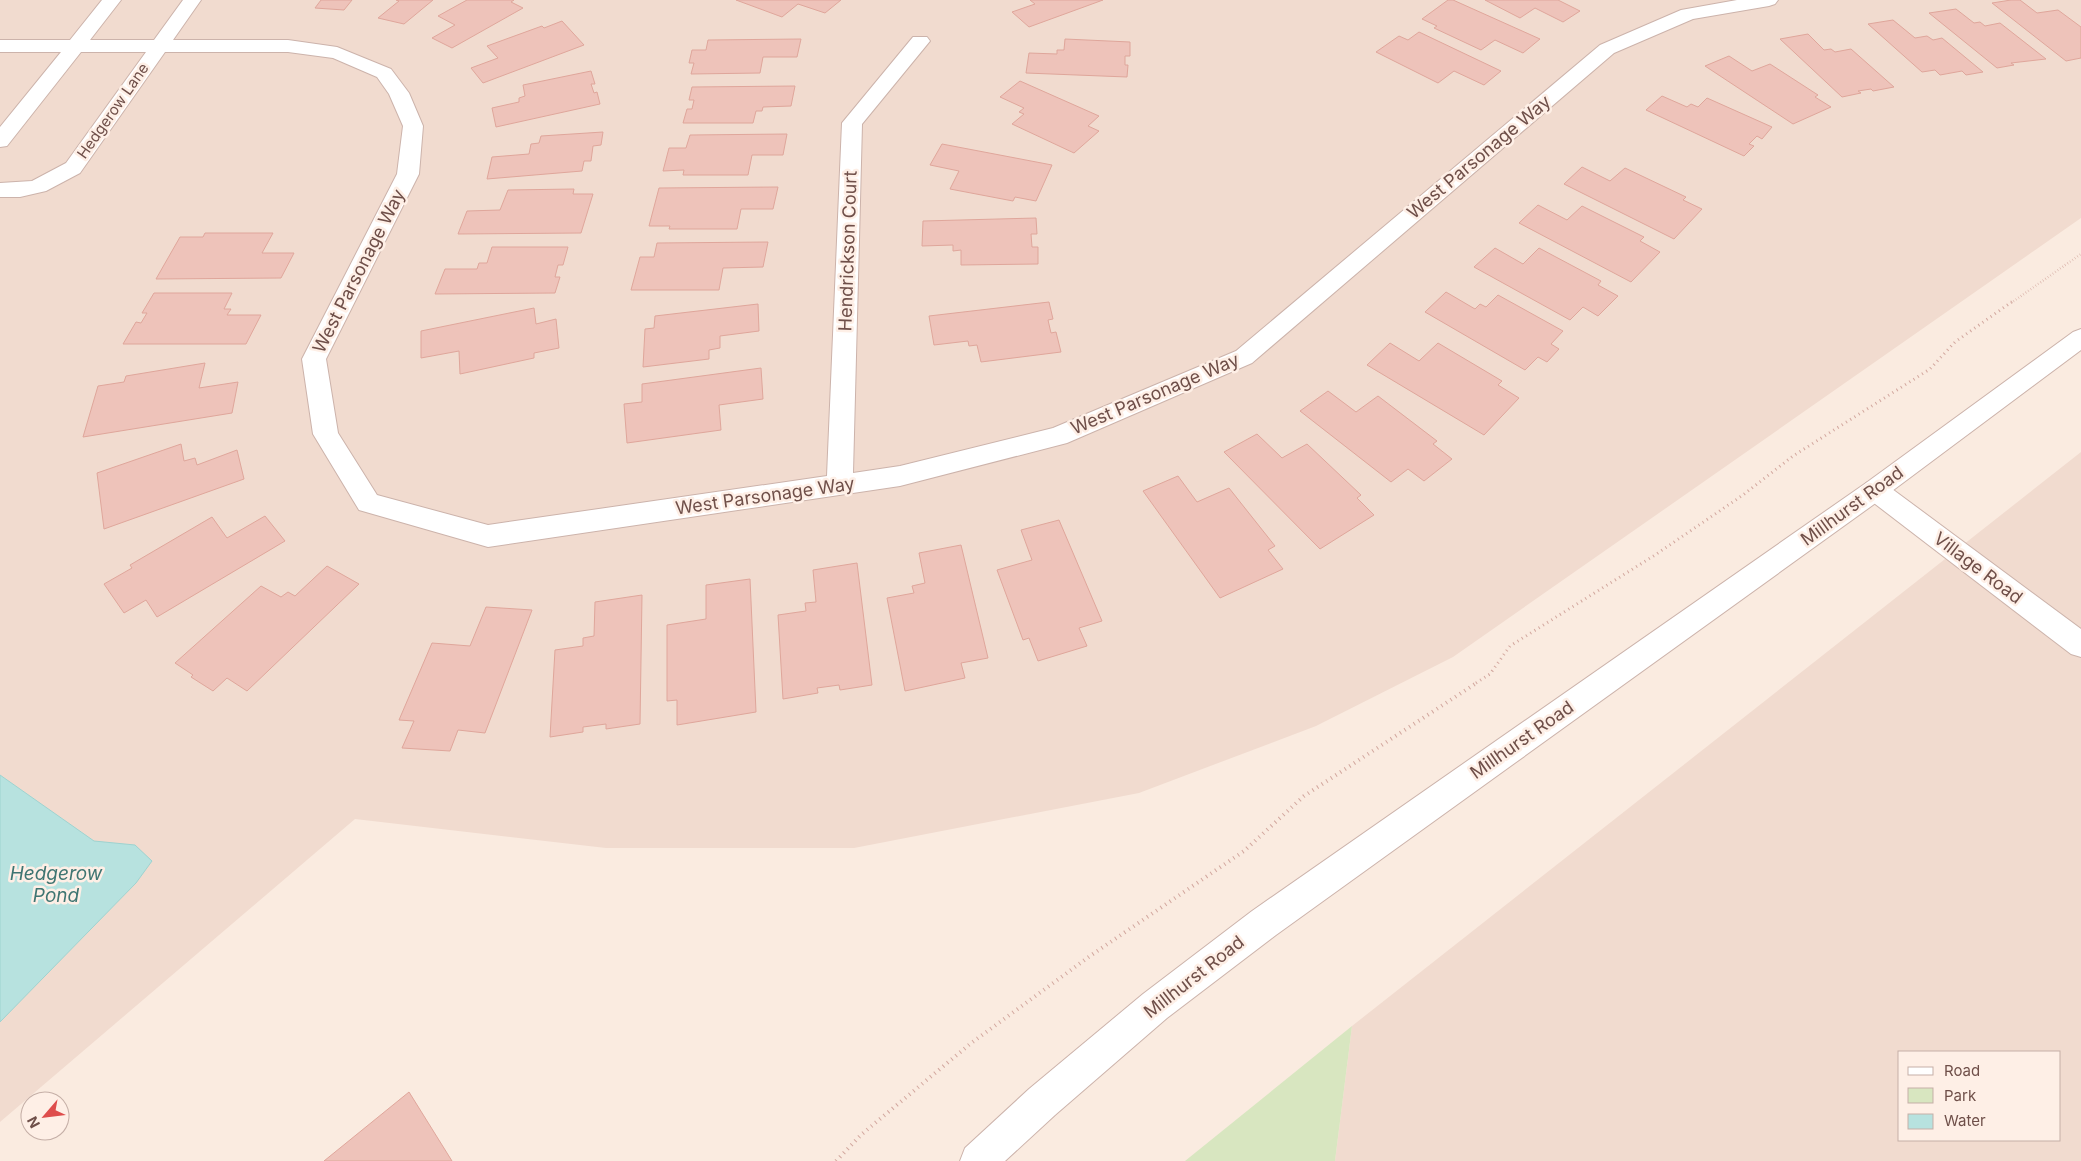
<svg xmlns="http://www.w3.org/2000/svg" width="2081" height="1161" font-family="Inter,sans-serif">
<rect width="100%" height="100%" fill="#faebe0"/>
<g fill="#f1dbcf" fill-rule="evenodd">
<path d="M0,0h2081v218l-628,439 -137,69 -177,67 -285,55h-248l-251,-29 -355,303z"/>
<path d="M2081,452v709h-746l17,-135zM1900,1052h160v88h-160z"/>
</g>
<path fill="#d8e6c0" d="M1352,1026l-17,135h-150z"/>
<path fill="#b7e2df" stroke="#9ed3d0" d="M0,775l94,66 41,4 17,16 -16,22 -136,139z"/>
<g fill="#eec3ba" stroke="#dfa69b">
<path d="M321,0h31l-8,10 -29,-2z"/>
<path d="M396,0h37l-29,24 -26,-6 21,-17z"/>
<path d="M467,0h47l-3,2 12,6 -71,40 -20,-10 23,-13 -17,-9z"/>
<path d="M736,0h105l-16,13 -27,-9 -16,13z"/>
<path d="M1030,0h73l-74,27 -17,-15 23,-8z"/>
<path d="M1448,0h5l87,39 -17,14 -28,-13 -14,10 -47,-22 3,-2 -15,-7z"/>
<path d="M1485,0h73l22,11 -17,11 -28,-14 -15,10z"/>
<path d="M2011,0h9l17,13 21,-3 23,17v31l-15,3 -74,-58z"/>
<path d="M1956,9l18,14 6,-1 5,4 15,-3 46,36 -35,4 3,2 -17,3 -68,-55z"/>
<path d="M1893,20l22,18 12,-2 6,4 9,-2 41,34 -17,3 -4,-4 -22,4 -5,-5 -13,2 -54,-48z"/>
<path d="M562,21l22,24 -101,38 -12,-15 27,-10 -11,-12 55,-20 2,2z"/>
<path d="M1419,32l82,39 -17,14 -30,-14 -16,12 -62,-31 23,-16 9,4z"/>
<path d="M1808,34l16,16 7,-1 4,3 16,-3 43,38 -21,4 -2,-2 -13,2 3,2 -19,4 -62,-58z"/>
<path d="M801,39l-4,18h-34l-3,16 -69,1 3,-11h-5l3,-13h14l2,-10z"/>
<path d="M1065,39l65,3v14h-5v9h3l-1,12 -101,-4 3,-20 28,1v-4h7z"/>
<path d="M1729,56l23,15 18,-7 48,31 -3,2 16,10 -38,17 -88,-58z"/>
<path d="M591,71l4,13h-4l3,9 3,-1 3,12 -104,23 -4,-19 27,-6v-4l6,-2 -2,-11z"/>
<path d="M1020,81l79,35 -11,10 11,5 -25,22 -62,-29 12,-10 -5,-2 5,-4 -24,-11z"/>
<path d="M795,86l-4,20 -28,1 -1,4h-6l-3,12h-70l4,-14h5l2,-9h-5l3,-13z"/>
<path d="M1662,96l25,11 4,-3 7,3 9,-9 65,29 -10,12 -5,-3 -8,8 5,2 -10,10 -98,-46z"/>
<path d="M603,132l-2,13 -8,1 -2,15h-7l-2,10 -95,8 5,-22 37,-3 2,-10 8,-1 2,-7z"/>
<path d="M787,134l-4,21h-31l-4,20h-65l1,-5 -21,1 6,-23h17l4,-13z"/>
<path d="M942,144l110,21 -16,36 -21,-4 -2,4 -63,-12 9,-18 -29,-6z"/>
<path d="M1582,167l28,14 15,-13 61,29 -3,3 19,9 -28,30 -110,-55z"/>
<path d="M778,187l-5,22h-32l-4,20h-68l1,-3h-21l10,-38z"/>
<path d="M574,189l-1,5h20l-12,39 -123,1 9,-23 33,-1 8,-20z"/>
<path d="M1538,205l29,15 15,-14 62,31 -4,4 20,11 -29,30 -112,-59z"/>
<path d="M1036,218l1,16h-6l1,13h6v17l-77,1v-15l-8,1v-6l-31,1 1,-25z"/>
<path d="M205,233h68l-11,20h32l-13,25 -125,1 24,-42h23z"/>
<path d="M768,242l-5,25 -40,1 -4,22h-88l9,-33h14l3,-14z"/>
<path d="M492,247h76l-5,18h-5l-3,12h5l-5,16 -120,1 10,-25h32l2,-6h8z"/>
<path d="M1495,248l28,16 16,-16 62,33 -3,4 20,11 -20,20 -15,-9 -13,13 -96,-53z"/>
<path d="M1446,292l29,17 5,-5 6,3 12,-12 65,36 -12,13 8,5 -12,13 -9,-5 -13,13 -100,-58z"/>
<path d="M154,293h78l-8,16h7l-4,6h34l-15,29h-123l13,-22 5,1 6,-10h-5z"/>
<path d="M1049,302l4,17 -5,1 3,13 5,-1 5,20 -80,10 -4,-17 -8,1 -1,-5 -34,4 -5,-29z"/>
<path d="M758,304l1,27 -39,5v12l-11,2v9l-66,8 2,-38 9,-1 1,-12z"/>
<path d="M534,308l2,16 20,-5 3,29 -25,5v5l-74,16 -1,-23 -38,7v-27z"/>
<path d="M1390,343l29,18 19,-18 64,38 -4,4 21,13 -35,37 -117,-70z"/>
<path d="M205,363l-6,25 39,-6 -6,31 -149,24 15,-51 26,-4 2,-6z"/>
<path d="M761,368l2,31 -44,6 2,25 -94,13 -3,-39 18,-2v-18z"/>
<path d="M1328,391l28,21 22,-16 59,45 -4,3 19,15 -28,22 -16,-12 -17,13 -91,-71z"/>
<path d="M1257,434l25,24 25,-14 54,51 -4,3 17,17 -54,34 -96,-97z"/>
<path d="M181,444l3,17 11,-3 2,7 40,-15 7,29 -140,50 -7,-56z"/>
<path d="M1178,476l19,26 32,-14 46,58 -7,4 15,19 -63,29 -77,-107z"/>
<path d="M265,516l20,25 -128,76 -11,-17 -22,13 -20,-29 28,-16 -2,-3 82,-48 15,21z"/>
<path d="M1059,520l43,101 -23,7 8,18 -49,15 -9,-23 -6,2 -26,-70 35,-10 -11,-30z"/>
<path d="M961,545l27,113 -27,5 4,15 -60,13 -18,-93 27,-5 -2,-7 13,-3 -6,-30z"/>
<path d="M857,563l15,122 -32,5 -1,-5 -22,3 1,5 -35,6 -5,-84 28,-4 -1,-8 11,-1 -3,-32z"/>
<path d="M327,566l32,18 -112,107 -20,-13 -14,13 -22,-14 2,-2 -18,-12 86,-77 20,11 7,-5 7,4z"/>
<path d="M750,579l6,133 -79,13v-25l-10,1v-76l39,-6v-34z"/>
<path d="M642,595l-2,129 -34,5v-5l-23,3v5l-33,5 5,-87 28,-4v-8l11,-2 1,-34z"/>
<path d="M486,607l46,3 -47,123 -27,-3 -8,21 -48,-3 12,-27 -15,-1 33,-77 38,3z"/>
<path d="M409,1092l43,69h-128z"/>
</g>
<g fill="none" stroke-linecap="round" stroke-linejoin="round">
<g stroke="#ccb3ab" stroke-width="2">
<g id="minor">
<path d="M102,0h19l-31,40h64l29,-40h18l-28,40h115l49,7 54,22 18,24 14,33 -4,48 -93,185 12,74 39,62 111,30 339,-49 15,-353 71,-86h14l3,4 -68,83 -9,349 47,-7 153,-38 183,-77 364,-306 81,-35 56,-10h41l-3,4 -6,2 -76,13 -79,34 -362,310 -185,80 -167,43 -412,61 -129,-37 -46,-76 -11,-75 95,-185 6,-48 -14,-32 -12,-17 -44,-19 -45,-6h-123l-85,121 -34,18 -26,6h-20v-14l32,-2 34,-18 80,-111h-65l-74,94 -7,1v-20l61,-75h-61v-12h70z"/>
<path d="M1875,480l9,3 197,146v28l-10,-3 -205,-157 -4,-7 4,-7z"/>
</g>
</g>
<g stroke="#ccb3ab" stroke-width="2">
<path id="tertiary" d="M2081,329v21l-197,147 -608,438 -109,83 -112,97 -50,46h-45l5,-13 64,-59 114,-95 109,-83 614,-428 207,-151z"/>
</g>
<path stroke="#d2a79e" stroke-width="2.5" stroke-dasharray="0.5 2.5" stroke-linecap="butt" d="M2011,303l70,-49"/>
<path stroke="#d2a79e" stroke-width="3" stroke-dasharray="1 4" stroke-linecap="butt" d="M1476,683l14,-9 20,-28 145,-91 88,-60 50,-39 137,-87 25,-27 58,-41"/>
<path stroke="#d2a79e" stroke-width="4" stroke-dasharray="1 4.5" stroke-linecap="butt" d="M836,1161l26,-27 108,-90 120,-88 154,-105 60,-55 174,-114"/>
<use href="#minor" fill="#fff" fill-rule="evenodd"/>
<use href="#tertiary" fill="#fff" fill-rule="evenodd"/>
</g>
<g text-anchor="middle" stroke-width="5" stroke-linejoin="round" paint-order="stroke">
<g font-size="15" fill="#6f4f49" stroke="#feefe6">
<text transform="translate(113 111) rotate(-55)" y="5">Hedgerow Lane</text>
</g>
<g font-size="18" fill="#6f4f49" stroke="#feefe6">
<text transform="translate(1479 157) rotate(-40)" y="6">West Parsonage Way</text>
<text transform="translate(848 251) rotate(-88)" y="6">Hendrickson Court</text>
<text transform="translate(359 271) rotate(-63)" y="6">West Parsonage Way</text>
<text transform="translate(1155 394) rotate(-23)" y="6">West Parsonage Way</text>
<text transform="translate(765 496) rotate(-8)" y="6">West Parsonage Way</text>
<text transform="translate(1852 506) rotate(-36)" y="6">Millhurst Road</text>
<text transform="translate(1978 568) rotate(37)" y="6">Village Road</text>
<text transform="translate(1522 740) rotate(-35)" y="6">Millhurst Road</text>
<text transform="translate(1194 977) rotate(-38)" y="6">Millhurst Road</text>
</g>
<g font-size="19" font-style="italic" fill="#3f7572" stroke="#feefe6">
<text x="56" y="880">Hedgerow<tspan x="56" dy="22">Pond</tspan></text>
</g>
</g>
<rect x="1898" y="1051" width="162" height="90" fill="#feefe6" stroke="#c5afa7"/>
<rect x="1908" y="1067" width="25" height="8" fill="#ffffff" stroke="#c5afa7"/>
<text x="1944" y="1076" font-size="15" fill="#6f4f49">Road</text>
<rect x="1908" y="1088" width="25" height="15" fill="#d8e6c0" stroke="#c5afa7"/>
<text x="1944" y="1101" font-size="15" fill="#6f4f49">Park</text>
<rect x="1908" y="1114" width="25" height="15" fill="#b7e2df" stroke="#c5afa7"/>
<text x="1944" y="1126" font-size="15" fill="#6f4f49">Water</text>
<g transform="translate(45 1116) rotate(242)"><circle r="24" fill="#feefe6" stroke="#c5afa7"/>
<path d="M0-4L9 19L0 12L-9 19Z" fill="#de4d4c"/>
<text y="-8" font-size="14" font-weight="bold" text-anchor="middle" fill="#6f4f49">N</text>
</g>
</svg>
